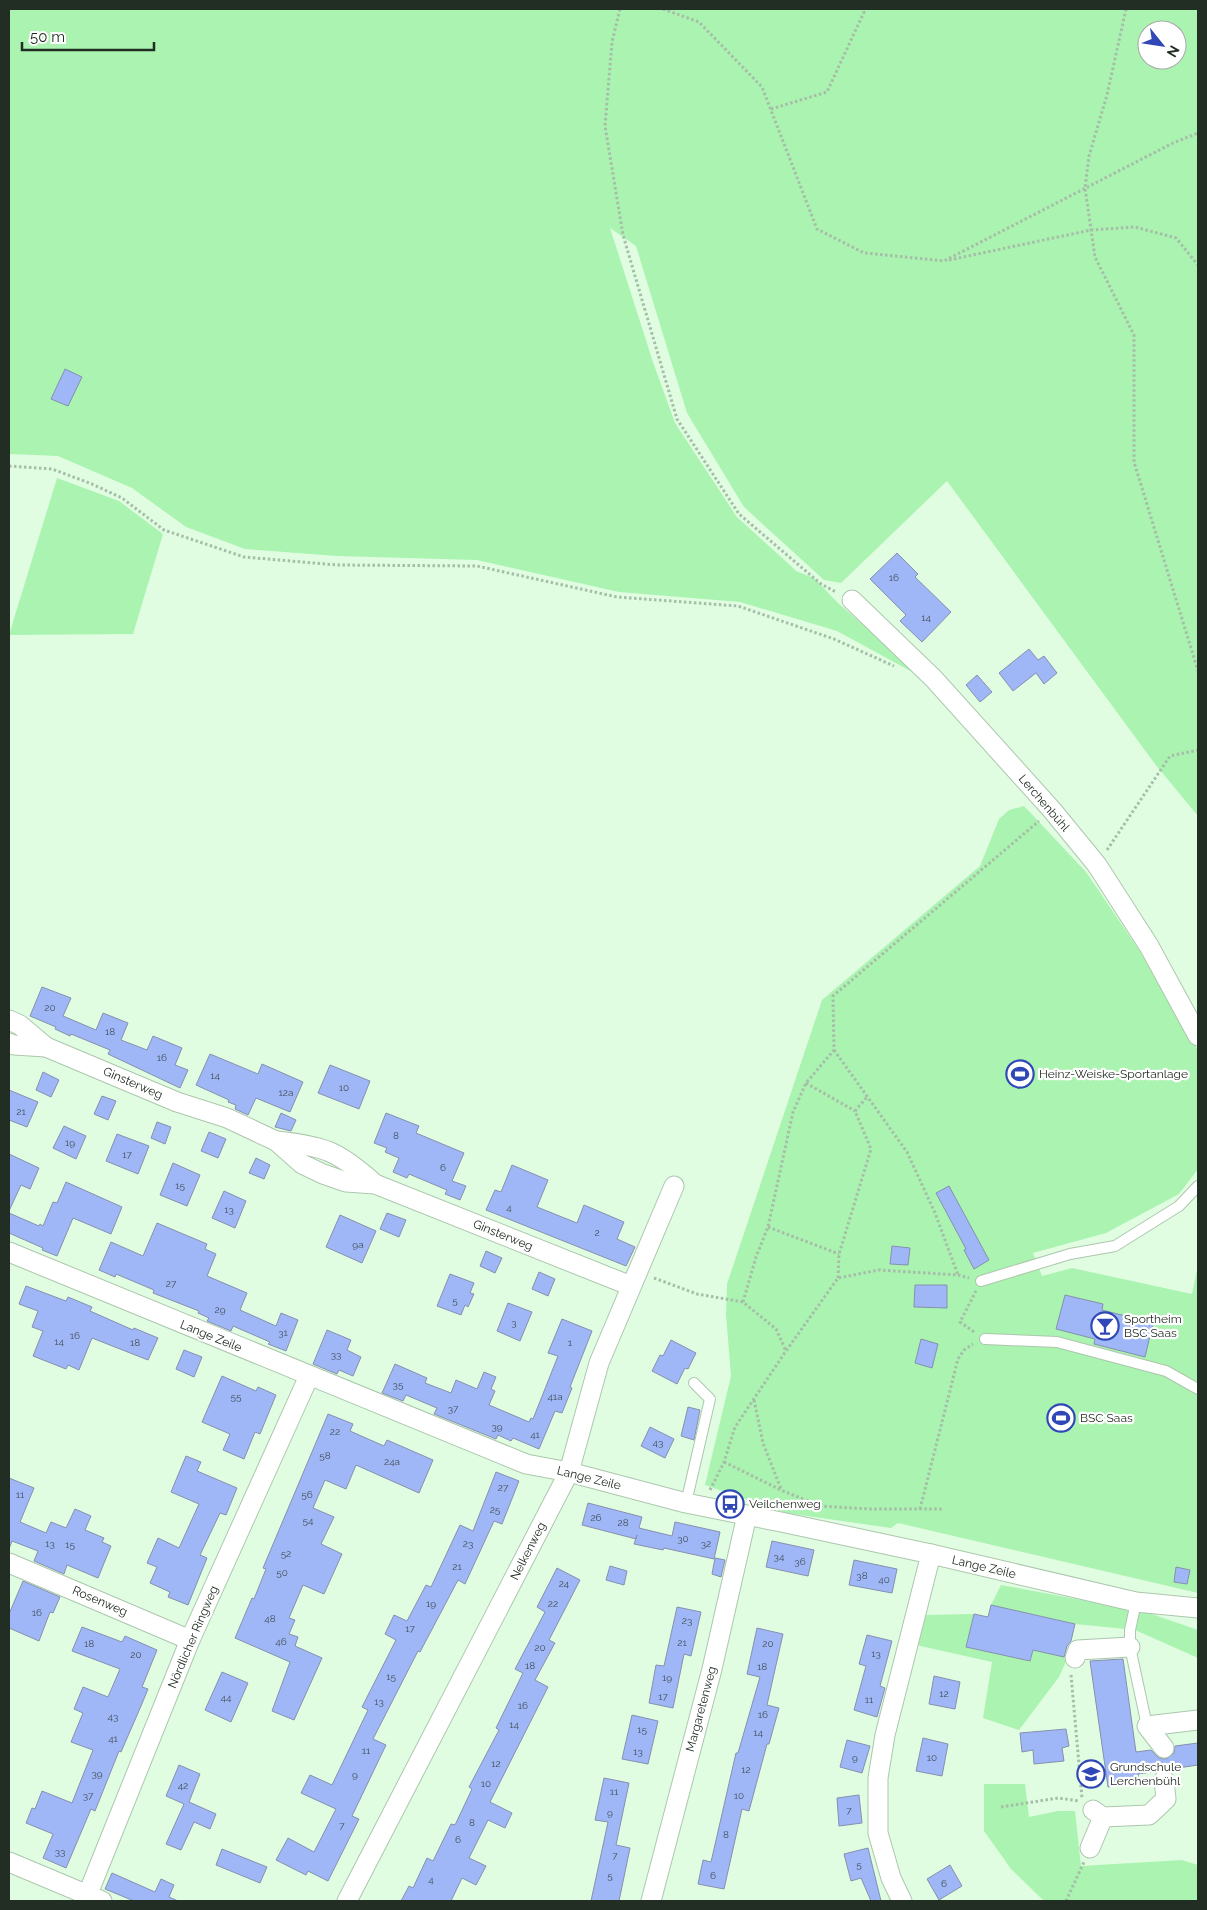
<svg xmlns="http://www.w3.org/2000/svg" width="1207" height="1910" font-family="Raleway,sans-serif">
<rect width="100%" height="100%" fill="#e0fde2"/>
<g fill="#abf3b1" fill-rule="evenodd">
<path d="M9,9h1189v807l-43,-52 -208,-283 -106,102 -17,-3 -80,-73 -57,-94 -51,-167 -26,-18 43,134 22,61 62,94 54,49 5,5 18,7 24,25 80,70 -2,1 -79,-43 -97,-29 -121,-10 -142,-32 -140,-4 -92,-7 -59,-22 -54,-39 -74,-32 -49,-2zM1147,30h30v30h-30z"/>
<path d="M57,478l62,23 44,33 -30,100 -124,1z"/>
<path d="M1024,806l62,66 53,78 59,100v119l-19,25 -73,39 -73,20 9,23 30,-8 120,26 6,-29v328l-300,-70 -7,5 -105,-15 -81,-28 26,-109 -5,-61 1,-31 95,-284 158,-134 19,-47 10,-9z"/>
<path d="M1001,1585l145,27 52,18v28l-63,-28 -60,-6 -84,-19z"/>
<path d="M974,1614l-8,33 64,14 3,-11 35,7 -9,20 -40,53 -36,-12 9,-56 -76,-17 7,-30z"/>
<path d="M984,1784h41l4,33 29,-6h17l6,55 101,-6 16,5v36h-154l-33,-32 -27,-38z"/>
</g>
<g fill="#a0b7f7" stroke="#8590ae">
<path d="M65,369l17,8 -14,29 -17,-7z"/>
<path d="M897,553l21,21 -3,3 36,35 -29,30 -22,-21 6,-6 -36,-36z"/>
<path d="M1029,649l9,11 6,-4 13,17 -13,11 -8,-11 -23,18 -14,-18z"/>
<path d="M977,675l15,17 -12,10 -14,-17z"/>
<path d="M42,987l29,11 -8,18 33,14 7,-17 25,10 -7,17 26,10 6,-14 29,12 -7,17 13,5 -8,18 -72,-34 2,-4 -39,-16 -1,2 -15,-7 1,-2 -26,-11z"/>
<path d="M210,1054l48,20 4,-10 41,18 -13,30 -34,-14 -8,17 -13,-6 1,-4 -8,-3 1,-2 -33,-15z"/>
<path d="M330,1065l40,16 -11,28 -41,-16z"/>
<path d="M43,1072l16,8 -8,17 -15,-7z"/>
<path d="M9,1090l29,12 -11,25 -18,-7z"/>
<path d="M102,1096l14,5 -8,19 -14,-6z"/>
<path d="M281,1113l15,7 -5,11 -16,-4z"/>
<path d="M386,1113l33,13 -3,7 48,20 -12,28 14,5 -6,14 -15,-6 2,-4 -38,-16 -2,4 -14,-6 6,-14 -14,-6 2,-4 -13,-5z"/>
<path d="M157,1122l14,5 -6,17 -14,-6z"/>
<path d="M64,1126l22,10 -10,23 -23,-11z"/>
<path d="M209,1132l17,7 -8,19 -17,-7z"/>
<path d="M117,1134l32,12 -11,28 -32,-13z"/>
<path d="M9,1154l30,14 -9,21 -9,-4 -12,26z"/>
<path d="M256,1158l14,7 -6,14 -15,-6z"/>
<path d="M173,1163l27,12 -13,31 -27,-11z"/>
<path d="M512,1165l36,15 -11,27 40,16 7,-18 40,17 -7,17 18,8 -9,19 -140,-56 9,-20 6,2z"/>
<path d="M66,1182l56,25 -11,27 -38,-16 -16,38 -15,-6 1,-2 -34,-15v-20l30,13 1,-2 3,2 10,-24 4,1z"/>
<path d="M949,1186l40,74 -15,9 -10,-19 2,-1 -30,-56z"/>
<path d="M224,1191l22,10 -11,27 -23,-10z"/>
<path d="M387,1213l19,7 -7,17 -19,-8z"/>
<path d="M340,1215l36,16 -14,32 -36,-16z"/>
<path d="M157,1223l50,21 -2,5 11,5 -9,22 40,17 -7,17 36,16 5,-13 17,7 -12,31 -18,-7 2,-2 -37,-16 -2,5 -24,-10 2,-3 -11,-5 1,-2 -46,-18 1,-3 -38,-16 -1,3 -16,-7 12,-28 32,14z"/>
<path d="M892,1246l18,2 -2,17 -18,-1z"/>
<path d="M486,1251l16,7 -7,15 -15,-7z"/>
<path d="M539,1272l16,7 -7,17 -16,-7z"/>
<path d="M450,1274l24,9 -4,10 4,1 -6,13 -3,-2 -4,10 -24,-9z"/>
<path d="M915,1285h32v23l-33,-1z"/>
<path d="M26,1286l40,15 2,-4 24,10 -2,4 43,19 1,-2 24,10 -10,22 -56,-22 -13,32 -11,-5 -2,4 -33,-13 10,-25 -11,-4 6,-16 -19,-7z"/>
<path d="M1065,1295l38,9 -1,6 51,13 -8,34 -51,-13 1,-5 -39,-10z"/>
<path d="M508,1303l24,9 -12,29 -23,-10z"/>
<path d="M562,1319l30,12 -22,56 2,1 -10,25 -7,-2 -16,38 -26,-11 -2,3 -13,-6 -2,4 -62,-25 3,-6 -31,-13 -3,6 -21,-8 13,-29 32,14 -2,5 26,10 5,-13 21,9 7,-17 12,5 -5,12 4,2 -6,14 40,17 2,-4 2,1 25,-63 -10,-3z"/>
<path d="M327,1330l24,10 -4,10 14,7 -8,19 -14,-6 -2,4 -24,-10z"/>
<path d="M921,1339l17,5 -6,24 -17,-5z"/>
<path d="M671,1340l25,13 -8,16 -3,-1 -8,16 -25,-13 8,-16 3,1z"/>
<path d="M184,1350l18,7 -8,20 -18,-8z"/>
<path d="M222,1376l34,15 2,-4 18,8 -16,39 -5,-2 -11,27 -21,-9 7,-16 -28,-12z"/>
<path d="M688,1407l12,3 -6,30 -13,-4z"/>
<path d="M328,1414l25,10 -3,7 34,15 3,-6 46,20 -14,33 -63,-28 -10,24 -21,-9 -12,28 21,9 -13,27 21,10 -18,40 -21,-9 -14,33 6,2 -6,14 9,3 -3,9 27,12 -28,62 -22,-9 18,-49 -55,-24 17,-40 2,1 12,-30 -3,-1z"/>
<path d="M650,1427l24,12 -9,19 -24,-12z"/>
<path d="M186,1456l15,6 -4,9 40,17 -11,27 -6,-2 -20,42 7,3 -19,47 -20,-8 2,-5 -20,-9 7,-16 -10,-4 11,-25 21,10 20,-44 -28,-12z"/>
<path d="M496,1472l23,9 -17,43 -8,-3 -29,63 -7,-4 -38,72 -2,-1 -45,88 13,6 -34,71 7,3 -31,62 -20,-10 -2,4 -30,-15 12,-22 26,14 22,-43 -35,-16 9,-18 22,10 36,-75 -6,-3 34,-67 -11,-6 9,-19 13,6 19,-36 5,2 29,-62 13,6z"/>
<path d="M9,1478l25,10 -14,34 26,11 5,-11 15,6 9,-19 16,7 -6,14 19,8 -2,4 9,4 -13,32 -31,-13 -3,9 -30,-13 4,-10 -26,-10 -3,8z"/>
<path d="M588,1503l54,14 -3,11 33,8 3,-14 45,10 -6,27 -50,-11 -1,2 -29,-6 3,-9 -1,4 -54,-14z"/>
<path d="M772,1541l42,9 -6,26 -42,-9z"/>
<path d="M715,1558l10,2 -4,17 -9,-3z"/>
<path d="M854,1560l43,9 -5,24 -43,-8z"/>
<path d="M610,1566l17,5 -3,14 -18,-5z"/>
<path d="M1176,1567l14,3 -3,14 -13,-2z"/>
<path d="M557,1568l23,12 -31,60 6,3 -20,37 13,7 -58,115 22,11 -7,15 -17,-8 -19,38 17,8 -10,19 -14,-7 -11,23h-50l8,-15 4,2 14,-30 6,3 18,-37 4,1 17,-36 -3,-2 30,-57 -3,-2 27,-55 -8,-4 30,-57 -8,-5z"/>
<path d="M23,1581l37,16 -7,16 -3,-1 -11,29 -30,-13v-14z"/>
<path d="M991,1605l84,19 -4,17 -4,5 -3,11 -31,-7 -3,11 -64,-14 8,-33 14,3z"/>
<path d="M677,1607l24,5 -10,44 -7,-2 -11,54 -24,-5 7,-38 8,1z"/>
<path d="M82,1627l40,15 3,-6 32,14 -15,37 6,2 -7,17 -20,46 -2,-1 -24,60 -4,-2 -25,59 -23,-10 10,-24 -27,-11 6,-15 3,1 7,-18 30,12 21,-53 -22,-8 12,-29 -9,-4 9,-22 25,10 12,-28 -48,-18z"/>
<path d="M757,1628l26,6 -16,71 12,3 -10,36h-2l-18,67 -7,-2 -18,80 -26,-5 5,-24 8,2 25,-109h2l22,-76 -13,-3z"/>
<path d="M867,1635l25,6 -12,45 5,2 -8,29 -23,-7 12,-44 -7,-2z"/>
<path d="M1123,1659l13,93 15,-2 8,8 7,1 8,-6 1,-7 23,-3v22l-60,9 1,8 -31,5 -18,-126z"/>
<path d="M222,1672l26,11 -17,39 -26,-12z"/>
<path d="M934,1676l26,6 -5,27 -26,-5z"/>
<path d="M632,1715l26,6 -10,43 -26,-5z"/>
<path d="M1066,1729l3,17 -7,2 2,13 -30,3 -1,-14 -11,2 -2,-19z"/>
<path d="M923,1738l25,6 -6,32 -26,-5z"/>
<path d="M847,1740l23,6 -8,27 -22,-6z"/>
<path d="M179,1765l21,9 -11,28 27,12 -6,15 -16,-7 -13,28 -15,-6 18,-40 -18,-8z"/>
<path d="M604,1778l25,5 -13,62 14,3 -11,53h-28l17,-79 -13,-2z"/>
<path d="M859,1795l3,28 -23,3 -2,-28z"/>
<path d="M868,1848l13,53h-10l-10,-23 -10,3 -7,-27z"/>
<path d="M222,1849l45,18 -7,16 -44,-18z"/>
<path d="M950,1865l12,21 -23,14 -12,-21z"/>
<path d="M112,1873l43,19 6,-13 13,6 -5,12 9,4h-44l-29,-12z"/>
</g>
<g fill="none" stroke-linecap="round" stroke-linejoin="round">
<g stroke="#acc7ad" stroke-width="12">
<g id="lane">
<path d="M981,1281l89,-27 45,-8 64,-40 19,-20"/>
<path d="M985,1339l72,3 109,29 32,18"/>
<path d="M686,1503l24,-104 -16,-16"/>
<path d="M1136,1602l-6,28v17l17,79"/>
</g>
</g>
<g stroke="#acc7ad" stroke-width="21">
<g id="street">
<path d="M852,600l82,79 118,131 45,55 52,81 49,90"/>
<path d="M9,1020l11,5 26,22 131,55 50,16 49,23 26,23 21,10 23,8 29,2 256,102"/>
<path d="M9,1043l5,2 32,2"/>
<path d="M276,1141c49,5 62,10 99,43"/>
<path d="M9,1252l517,212 43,8 117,31 95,19 150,32 205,48 62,6"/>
<path d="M9,1563l181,77"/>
<path d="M1075,1658l3,-8 52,-3"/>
<path d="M1164,1748l-17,-22 51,-6"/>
<path d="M1093,1810l10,7 46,-2 17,-16 -2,-19"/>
<path d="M1090,1848l13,-31"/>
<path d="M9,1862l93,39"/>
<path d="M85,1901l105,-261 119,-264"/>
<path d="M347,1901l222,-429 30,-109 75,-177"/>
<path d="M651,1901l61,-232 35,-154"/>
<path d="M902,1901l-11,-23 -13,-45v-55l7,-43 46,-181"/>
</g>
</g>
<g stroke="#a6bda7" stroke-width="3" stroke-dasharray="2.5 2.5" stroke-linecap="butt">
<path d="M620,9l-8,33 -7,84 18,109 54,184 62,95 82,70 15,8"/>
<path d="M663,9l36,13 63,65 55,142 47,24 80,8 229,-118 25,-10"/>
<path d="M1126,9l-19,86 -18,61 -4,32 10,69 39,78v127l64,209"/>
<path d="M771,109l56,-17 37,-80 -2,-3"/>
<path d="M949,260l142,-30 44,-3 41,11 22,27"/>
<path d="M9,466l43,3 40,15 30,14 42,32 80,27 93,8 140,1 140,31 121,9 96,33 60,27"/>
<path d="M1107,850l63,-94 28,-6"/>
<path d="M834,1050l73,102 28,61 23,62"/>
<path d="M806,1083l49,28"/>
<path d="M768,1227l71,27"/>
<path d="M654,1278l43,16 46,8 33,27 10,22"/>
<path d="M838,1278l1,-24 32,-105 -16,-38 12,-14"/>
<path d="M743,1302l13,-45 12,-30 25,-115 13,-29 28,-33 -1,-54 206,-175"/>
<path d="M974,1332l-14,-10 16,-31"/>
<path d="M754,1400l9,43 18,46"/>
<path d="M724,1462l57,28 39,16 49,3h74"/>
<path d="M710,1490l14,-28 11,-35 51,-76 52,-73 41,-8 79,5 11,3"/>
<path d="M920,1509l38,-150 6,-9 9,-6"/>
<path d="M1071,1675l11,123"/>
<path d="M1001,1807l57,-9 21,3"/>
<path d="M1066,1901l18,-39"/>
</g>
<use href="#lane" stroke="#fff" stroke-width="10"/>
<use href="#street" stroke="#fff" stroke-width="19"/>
</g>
<defs>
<g id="stadium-ring" transform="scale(1.4375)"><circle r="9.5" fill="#fff" stroke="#3047b8" stroke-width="1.5"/><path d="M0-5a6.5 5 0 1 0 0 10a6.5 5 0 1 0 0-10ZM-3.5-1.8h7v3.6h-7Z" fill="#3047b8"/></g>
<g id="bar-ring" transform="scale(1.4375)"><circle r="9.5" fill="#fff" stroke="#3047b8" stroke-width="1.5"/><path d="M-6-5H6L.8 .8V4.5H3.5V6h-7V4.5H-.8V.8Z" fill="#3047b8"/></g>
<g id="bus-ring" transform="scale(1.4375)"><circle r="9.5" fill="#fff" stroke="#3047b8" stroke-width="1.5"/><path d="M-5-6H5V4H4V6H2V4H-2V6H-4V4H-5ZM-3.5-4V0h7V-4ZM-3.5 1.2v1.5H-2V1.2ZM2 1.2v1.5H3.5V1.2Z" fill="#3047b8"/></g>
<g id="school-ring" transform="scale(1.4375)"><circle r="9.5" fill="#fff" stroke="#3047b8" stroke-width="1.5"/><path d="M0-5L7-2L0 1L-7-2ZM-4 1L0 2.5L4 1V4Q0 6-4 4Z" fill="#3047b8"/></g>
</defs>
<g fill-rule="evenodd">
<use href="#stadium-ring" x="1020" y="1074"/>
<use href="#bar-ring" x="1105" y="1326"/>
<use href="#stadium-ring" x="1061" y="1418"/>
<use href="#bus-ring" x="730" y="1504"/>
<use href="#school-ring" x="1091" y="1774"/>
</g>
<g text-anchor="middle" stroke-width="4.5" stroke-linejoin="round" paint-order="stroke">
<g font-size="10" fill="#425058">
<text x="894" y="581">16</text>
<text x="926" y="621">14</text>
<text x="50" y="1011">20</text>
<text x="110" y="1035">18</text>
<text x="162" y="1061">16</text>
<text x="215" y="1079">14</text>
<text x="344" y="1091">10</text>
<text x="286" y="1096">12a</text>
<text x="21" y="1115">21</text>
<text x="396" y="1139">8</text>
<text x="70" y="1146">19</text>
<text x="127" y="1158">17</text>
<text x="443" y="1171">6</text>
<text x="180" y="1189">15</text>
<text x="509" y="1211">4</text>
<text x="229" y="1213">13</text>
<text x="597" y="1236">2</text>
<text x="358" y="1248">9a</text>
<text x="171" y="1287">27</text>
<text x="455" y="1304">5</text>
<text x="220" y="1313">29</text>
<text x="514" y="1326">3</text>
<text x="283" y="1336">31</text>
<text x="75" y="1339">16</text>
<text x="59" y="1345">14</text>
<text x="135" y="1346">18</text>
<text x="570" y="1346">1</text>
<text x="336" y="1358">33</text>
<text x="398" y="1388">35</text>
<text x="236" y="1400">55</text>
<text x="555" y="1400">41a</text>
<text x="453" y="1412">37</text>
<text x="497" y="1430">39</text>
<text x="335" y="1435">22</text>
<text x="535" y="1438">41</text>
<text x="658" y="1446">43</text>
<text x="325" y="1459">58</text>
<text x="392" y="1465">24a</text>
<text x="503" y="1491">27</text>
<text x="20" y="1498">11</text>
<text x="307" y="1498">56</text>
<text x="495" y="1513">25</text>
<text x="596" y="1521">26</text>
<text x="308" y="1524">54</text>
<text x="623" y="1526">28</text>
<text x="683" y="1542">30</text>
<text x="50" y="1547">13</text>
<text x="468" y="1547">23</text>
<text x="706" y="1547">32</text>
<text x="70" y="1548">15</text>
<text x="286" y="1557">52</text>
<text x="779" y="1560">34</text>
<text x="800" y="1565">36</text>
<text x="457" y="1570">21</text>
<text x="282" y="1576">50</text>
<text x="862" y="1579">38</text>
<text x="884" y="1583">40</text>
<text x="564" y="1587">24</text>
<text x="431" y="1607">19</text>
<text x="553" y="1607">22</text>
<text x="37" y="1616">16</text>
<text x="270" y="1622">48</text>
<text x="687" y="1624">23</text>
<text x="410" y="1632">17</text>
<text x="281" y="1645">46</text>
<text x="682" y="1646">21</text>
<text x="89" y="1647">18</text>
<text x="768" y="1647">20</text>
<text x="540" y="1651">20</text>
<text x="876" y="1657">13</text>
<text x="136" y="1658">20</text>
<text x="530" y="1669">18</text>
<text x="762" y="1670">18</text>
<text x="391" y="1680">15</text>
<text x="667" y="1681">19</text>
<text x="944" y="1697">12</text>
<text x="663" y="1700">17</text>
<text x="226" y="1701">44</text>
<text x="869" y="1703">11</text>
<text x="379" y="1705">13</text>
<text x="523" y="1709">16</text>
<text x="763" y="1718">16</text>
<text x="113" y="1720">43</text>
<text x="514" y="1728">14</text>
<text x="642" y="1733">15</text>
<text x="758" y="1736">14</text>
<text x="113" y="1742">41</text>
<text x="366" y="1754">11</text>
<text x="638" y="1755">13</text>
<text x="855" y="1761">9</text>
<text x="932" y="1761">10</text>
<text x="496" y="1767">12</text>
<text x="746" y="1773">12</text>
<text x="97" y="1777">39</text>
<text x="355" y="1778">9</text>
<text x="486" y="1787">10</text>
<text x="183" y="1789">42</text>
<text x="614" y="1795">11</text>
<text x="88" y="1799">37</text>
<text x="739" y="1799">10</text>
<text x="849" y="1814">7</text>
<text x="610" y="1816">9</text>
<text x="472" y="1826">8</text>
<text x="342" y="1829">7</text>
<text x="726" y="1838">8</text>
<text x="458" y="1843">6</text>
<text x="60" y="1855">33</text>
<text x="615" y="1859">7</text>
<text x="859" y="1868">5</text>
<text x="610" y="1879">5</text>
<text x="713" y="1879">6</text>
<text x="431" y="1883">4</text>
<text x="944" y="1887">6</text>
</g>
<g font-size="12" fill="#222d23" stroke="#fff">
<text transform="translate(1044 803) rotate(49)" y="4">Lerchenbühl</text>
<text transform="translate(133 1083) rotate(23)" y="4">Ginsterweg</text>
<text transform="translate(503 1235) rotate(22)" y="4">Ginsterweg</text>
<text transform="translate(211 1336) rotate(22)" y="4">Lange Zeile</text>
<text transform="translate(589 1478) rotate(14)" y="4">Lange Zeile</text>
<text transform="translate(528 1551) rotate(-63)" y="4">Nelkenweg</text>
<text transform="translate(984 1567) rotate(13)" y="4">Lange Zeile</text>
<text transform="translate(100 1601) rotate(23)" y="4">Rosenweg</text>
<text transform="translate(193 1637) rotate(-67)" y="4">Nördlicher Ringweg</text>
<text transform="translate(701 1709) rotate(-75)" y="4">Margaretenweg</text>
</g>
<g font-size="12" fill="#222d23" stroke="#fff" text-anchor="start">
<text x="1039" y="1078">Heinz-Weiske-Sportanlage</text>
<text x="1124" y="1323">Sportheim<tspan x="1124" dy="14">BSC Saas</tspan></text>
<text x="1080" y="1422">BSC Saas</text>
<text x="749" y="1508">Veilchenweg</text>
<text x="1110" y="1771">Grundschule<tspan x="1110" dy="14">Lerchenbühl</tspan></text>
</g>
</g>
<rect width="1207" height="1910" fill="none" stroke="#222d23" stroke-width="20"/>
<g transform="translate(1162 45) rotate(120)"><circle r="24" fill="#ffffff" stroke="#a7aba7"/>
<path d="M0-4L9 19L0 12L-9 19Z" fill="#3047b8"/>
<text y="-8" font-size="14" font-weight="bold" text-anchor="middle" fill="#222d23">N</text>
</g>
<path d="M22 42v8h132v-8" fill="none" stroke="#222d23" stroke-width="2.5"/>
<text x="30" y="42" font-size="15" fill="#222d23" stroke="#ffffff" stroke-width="4" paint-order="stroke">50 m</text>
</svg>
